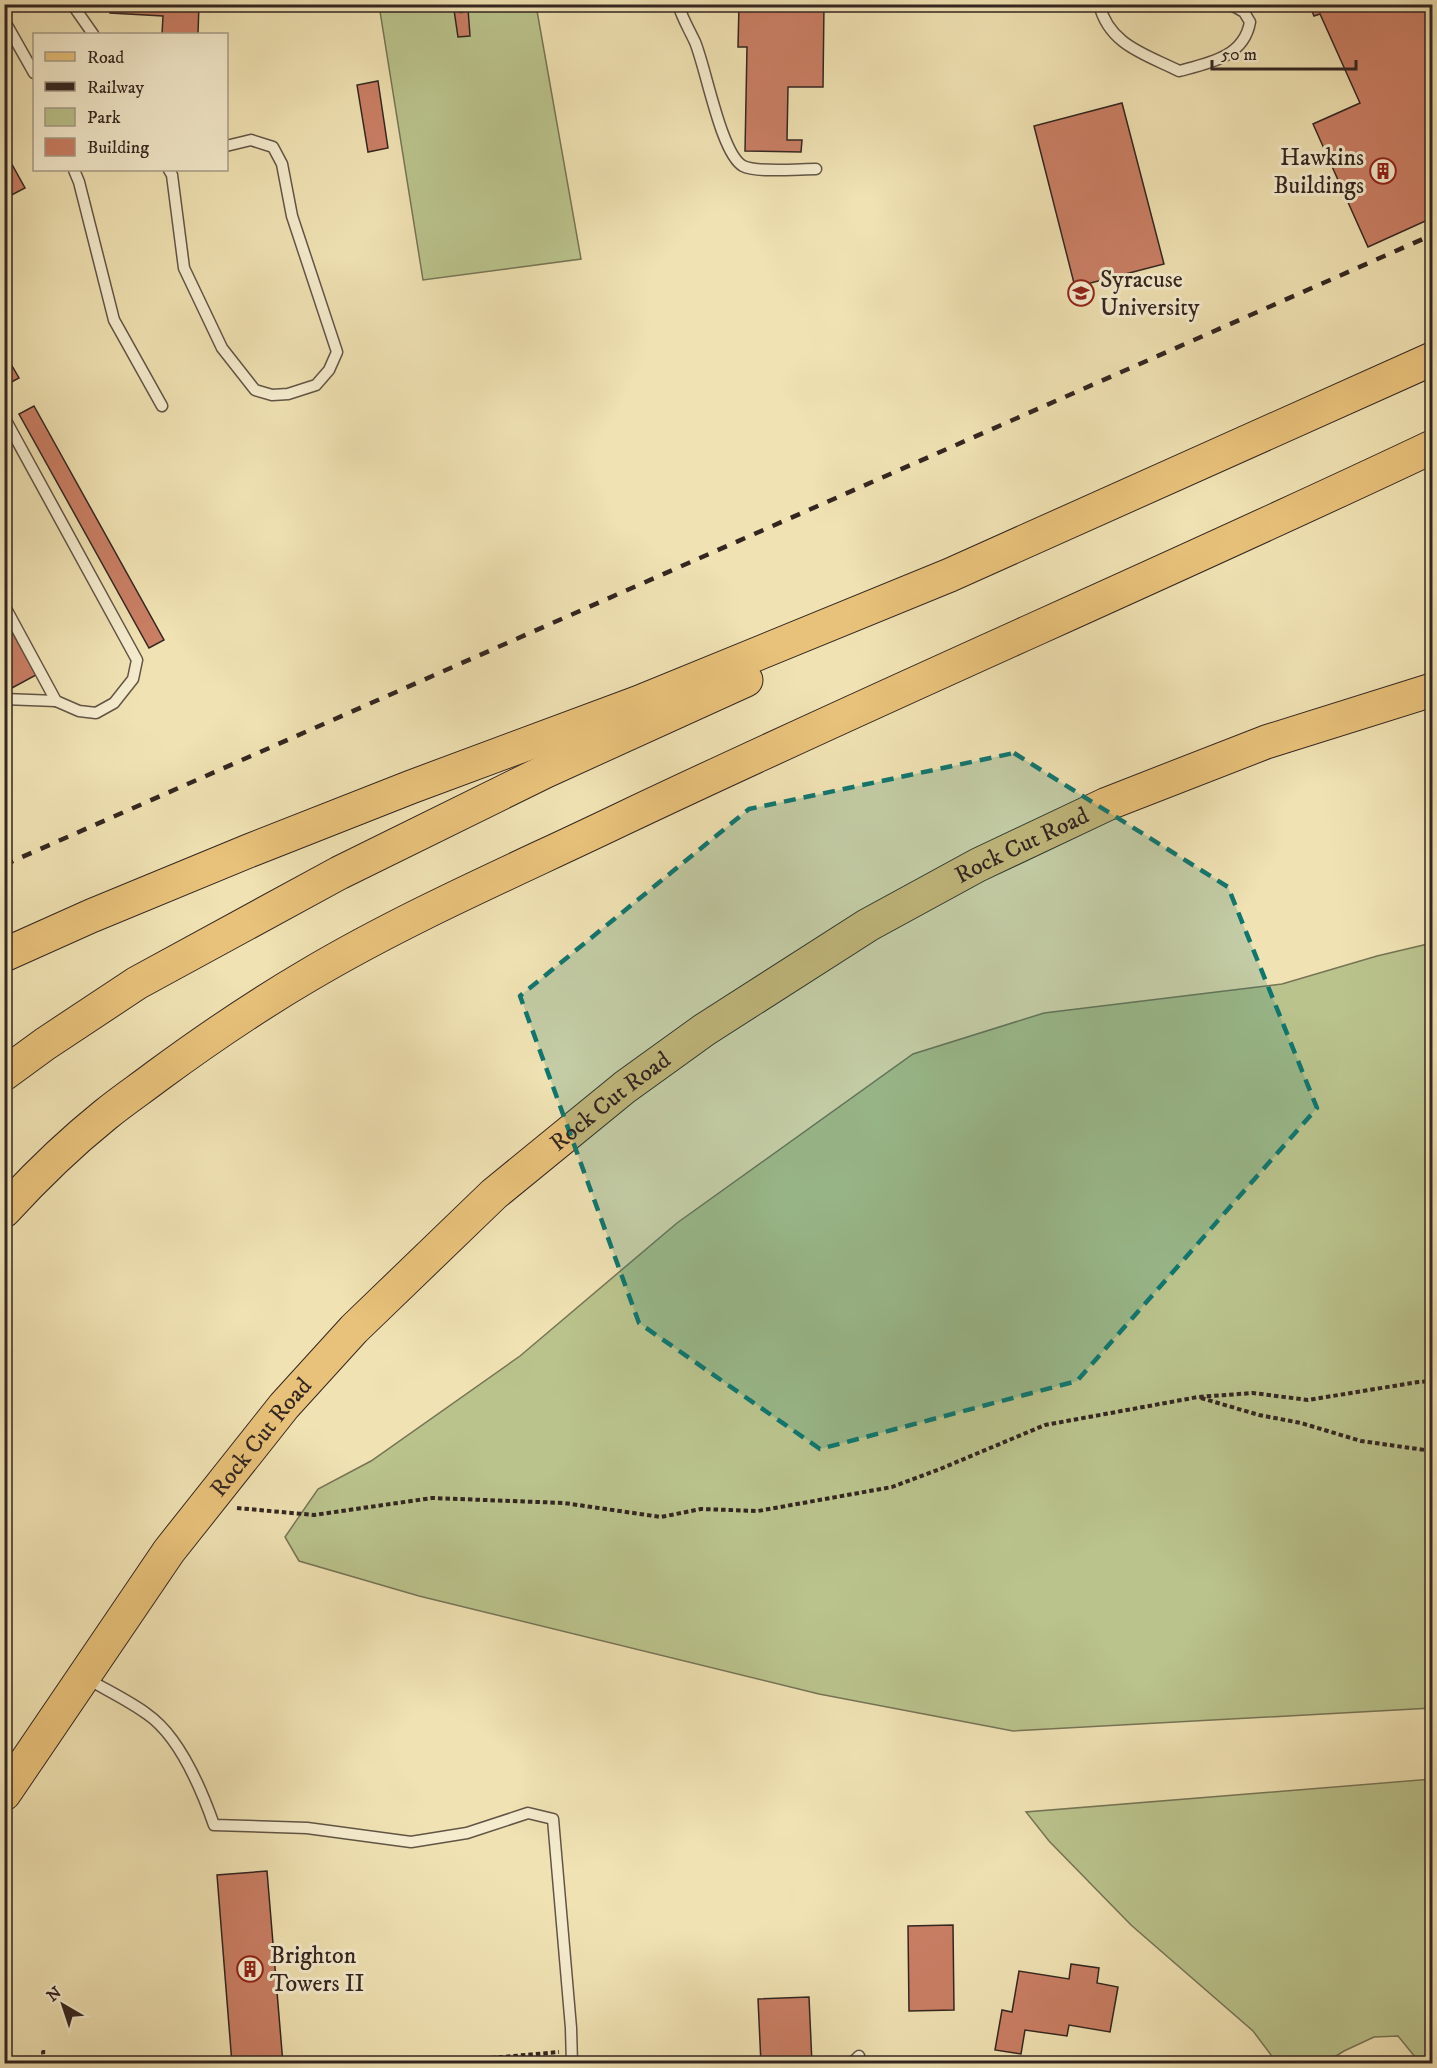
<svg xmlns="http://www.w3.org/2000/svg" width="1437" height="2068" font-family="'IM FELL DW Pica',serif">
<rect width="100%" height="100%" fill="#f0e2b3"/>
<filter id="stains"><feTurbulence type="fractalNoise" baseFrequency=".00333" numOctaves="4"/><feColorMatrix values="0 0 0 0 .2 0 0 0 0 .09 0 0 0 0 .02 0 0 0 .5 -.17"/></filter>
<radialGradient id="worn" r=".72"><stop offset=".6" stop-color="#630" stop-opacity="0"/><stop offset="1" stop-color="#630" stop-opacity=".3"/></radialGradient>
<g fill="#bac38c" stroke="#767456" stroke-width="1.5">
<path d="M379,5h157l45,254 -158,21z"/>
<path d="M1432,943v765l-419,23 -194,-37 -400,-98 -120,-35 -14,-24 33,-48 53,-28 149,-105 157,-133 236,-169 131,-41 238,-29 95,-28z"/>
<path d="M1432,1779v284h-12l-22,-27 -24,1 -30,14 -19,12h-48l-24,-32 -122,-106 -82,-84 -23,-29z"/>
</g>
<g fill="#ca7f65" stroke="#332621" stroke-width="1.5">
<path d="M110,4h89l-1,30h-36l1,-18 -53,-3z"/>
<path d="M739,4h85l-1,83h-35l-1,53h15l-1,12 -56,-1 2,-104h-9z"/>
<path d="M1309,4h123v214l-64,29 -55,-123 47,-21 -40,-89 -6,2z"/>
<path d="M468,9l2,27 -12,1 -4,-27z"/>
<path d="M378,81l10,67 -20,4 -11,-67z"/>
<path d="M1122,103l42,161 -89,23 -41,-161z"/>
<path d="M4,150l21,38 -21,11z"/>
<path d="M4,352l15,26 -15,8z"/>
<path d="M34,406l130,234 -15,8 -130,-234z"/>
<path d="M4,617l32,58 -24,13 -8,-15z"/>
<path d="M267,1871l16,193h-51l-15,-189z"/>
<path d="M953,1925l1,85 -45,1 -1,-85z"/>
<path d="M1071,1964l28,4 -2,15 21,4 -8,45 -41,-7 -2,11 -42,-6 -4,24 -26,-4 7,-40 10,2 7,-41 50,8z"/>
<path d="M809,1997l3,67h-51l-3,-65z"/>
</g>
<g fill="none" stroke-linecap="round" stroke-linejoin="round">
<g stroke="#625546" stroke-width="13">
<g id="lane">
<path d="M72,4l21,30"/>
<path d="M461,4v3"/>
<path d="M678,4c4,14 11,25 17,38 11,26 26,112 48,124 13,7 56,3 73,3"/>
<path d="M1099,4c10,41 46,50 80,67 30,-8 65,-14 71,-49l-6,-10 -14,-8"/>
<path d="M4,20l30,53"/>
<path d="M74,170l5,12 35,138 48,86"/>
<path d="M169,170l3,5 12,93 38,80 33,42 17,5 16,-1 28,-9 13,-15 8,-18 -45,-136 -10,-52 -9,-17 -22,-7 -25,6"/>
<path d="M4,417l133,243 -4,19 -19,24 -18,10 -17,-2 -23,-10 -52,-96"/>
<path d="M4,699l52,2"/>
<path d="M86,1678c20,12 42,22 61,36 32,22 54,74 67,111l93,3 104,14 56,-9 61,-20 25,6 18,209 1,36"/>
<path d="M851,2064l8,-8"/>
</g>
</g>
<g stroke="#332621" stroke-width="35">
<g id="primary">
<path id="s1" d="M4,1794l165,-243 115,-145 70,-77 140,-135 131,-107 79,-57 164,-105 110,-60 129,-61 159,-62 166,-52"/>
</g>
</g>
<g stroke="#332621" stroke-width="35">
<g id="highway">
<path d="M4,955l87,-39 160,-66 160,-63 226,-84 313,-128 482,-216"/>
<path d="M4,1074l41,-30 92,-61 202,-110 207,-102 200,-91"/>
<path d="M4,1211c31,-34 65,-67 101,-96 17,-14 35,-26 52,-39 49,-36 99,-70 150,-100 101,-60 209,-106 315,-157 269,-128 542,-245 810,-372"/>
</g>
</g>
<g stroke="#332621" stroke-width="4" stroke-dasharray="4.5 3" stroke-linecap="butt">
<path d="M1201,1398l58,17 42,8 60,18 71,10"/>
<path d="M237,1508l77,7 118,-17 132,5 97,14 40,-8 57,2 134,-24 48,-18 105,-44 153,-28 55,-4 55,7 110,-18 14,-1"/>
<path d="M491,2058l68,-6"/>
<path d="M37,2064l7,-2 -1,-10h5"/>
</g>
<use href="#lane" stroke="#f5ecce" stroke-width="10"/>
<use href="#primary" stroke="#e8c17a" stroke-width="33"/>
<use href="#highway" stroke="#e8c17a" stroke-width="33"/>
<path stroke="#332621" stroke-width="4.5" stroke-dasharray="10 10" stroke-linecap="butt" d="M4,865l1428,-630"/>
</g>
<path fill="#0f766e" fill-opacity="0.2" stroke="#0f766e" stroke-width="4.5" stroke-dasharray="12 8" stroke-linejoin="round" d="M1014,753l214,134 89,221 -240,273 -257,68 -181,-126 -119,-327 229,-187z"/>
<defs>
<g id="building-ring" transform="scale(1.35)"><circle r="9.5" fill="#f5ecce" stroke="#8f2418" stroke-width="1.5"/><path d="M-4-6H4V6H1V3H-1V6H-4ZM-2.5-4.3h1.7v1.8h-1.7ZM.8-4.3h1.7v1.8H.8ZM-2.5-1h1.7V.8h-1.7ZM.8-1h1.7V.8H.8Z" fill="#8f2418"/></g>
<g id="university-ring" transform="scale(1.35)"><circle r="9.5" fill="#f5ecce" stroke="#8f2418" stroke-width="1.5"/><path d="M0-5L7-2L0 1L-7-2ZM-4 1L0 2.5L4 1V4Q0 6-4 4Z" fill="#8f2418"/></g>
</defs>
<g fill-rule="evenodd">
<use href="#building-ring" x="1383" y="171"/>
<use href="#university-ring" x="1081" y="293"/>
<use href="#building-ring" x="250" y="1969"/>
</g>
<g text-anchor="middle" stroke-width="6" stroke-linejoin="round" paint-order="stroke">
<g font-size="24" fill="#332621" stroke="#f5ecce" text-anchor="start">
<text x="1364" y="165" text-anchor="end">Hawkins<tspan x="1364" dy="28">Buildings</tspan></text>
<text x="1100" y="287">Syracuse<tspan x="1100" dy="28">University</tspan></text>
<text x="270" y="1963">Brighton<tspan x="270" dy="28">Towers II</tspan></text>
</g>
<g font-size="24" fill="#332621" stroke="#f5ecce">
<text dy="8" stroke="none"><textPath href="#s1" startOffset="1412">Rock Cut Road</textPath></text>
<text dy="8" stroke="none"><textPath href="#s1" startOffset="926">Rock Cut Road</textPath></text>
<text dy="8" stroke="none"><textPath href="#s1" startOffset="440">Rock Cut Road</textPath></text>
</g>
</g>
<rect width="1437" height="2068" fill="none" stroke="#f0e2b3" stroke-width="24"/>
<rect x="6" y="6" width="1425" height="2056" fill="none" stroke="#332621" stroke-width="3"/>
<rect x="12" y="12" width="1413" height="2044" fill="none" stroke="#332621" stroke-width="1.5"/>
<rect x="33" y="33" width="195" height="138" fill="#f5ecce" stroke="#a79d89" stroke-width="1.5"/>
<rect x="45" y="52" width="30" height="9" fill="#e8c17a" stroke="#a79d89" stroke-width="1.5"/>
<text x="87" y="63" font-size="18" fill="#332621">Road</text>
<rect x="45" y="82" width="30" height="9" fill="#332621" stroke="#a79d89" stroke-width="1.5"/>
<text x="87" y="93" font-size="18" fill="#332621">Railway</text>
<rect x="45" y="108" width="30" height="18" fill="#bac38c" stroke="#a79d89" stroke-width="1.5"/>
<text x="87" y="123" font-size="18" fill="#332621">Park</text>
<rect x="45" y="138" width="30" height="18" fill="#ca7f65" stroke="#a79d89" stroke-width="1.5"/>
<text x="87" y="153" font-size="18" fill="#332621">Building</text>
<g transform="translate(63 2005) rotate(321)" stroke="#f5ecce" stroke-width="4.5" paint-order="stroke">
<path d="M0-4.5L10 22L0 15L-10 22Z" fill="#332621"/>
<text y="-9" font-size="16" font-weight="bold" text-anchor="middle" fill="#332621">N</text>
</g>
<path d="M1212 60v9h144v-9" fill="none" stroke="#332621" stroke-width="3"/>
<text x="1221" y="60" font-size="18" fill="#332621" stroke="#f5ecce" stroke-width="4.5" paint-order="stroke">50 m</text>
<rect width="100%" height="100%" filter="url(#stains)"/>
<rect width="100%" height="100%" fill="url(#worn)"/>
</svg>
